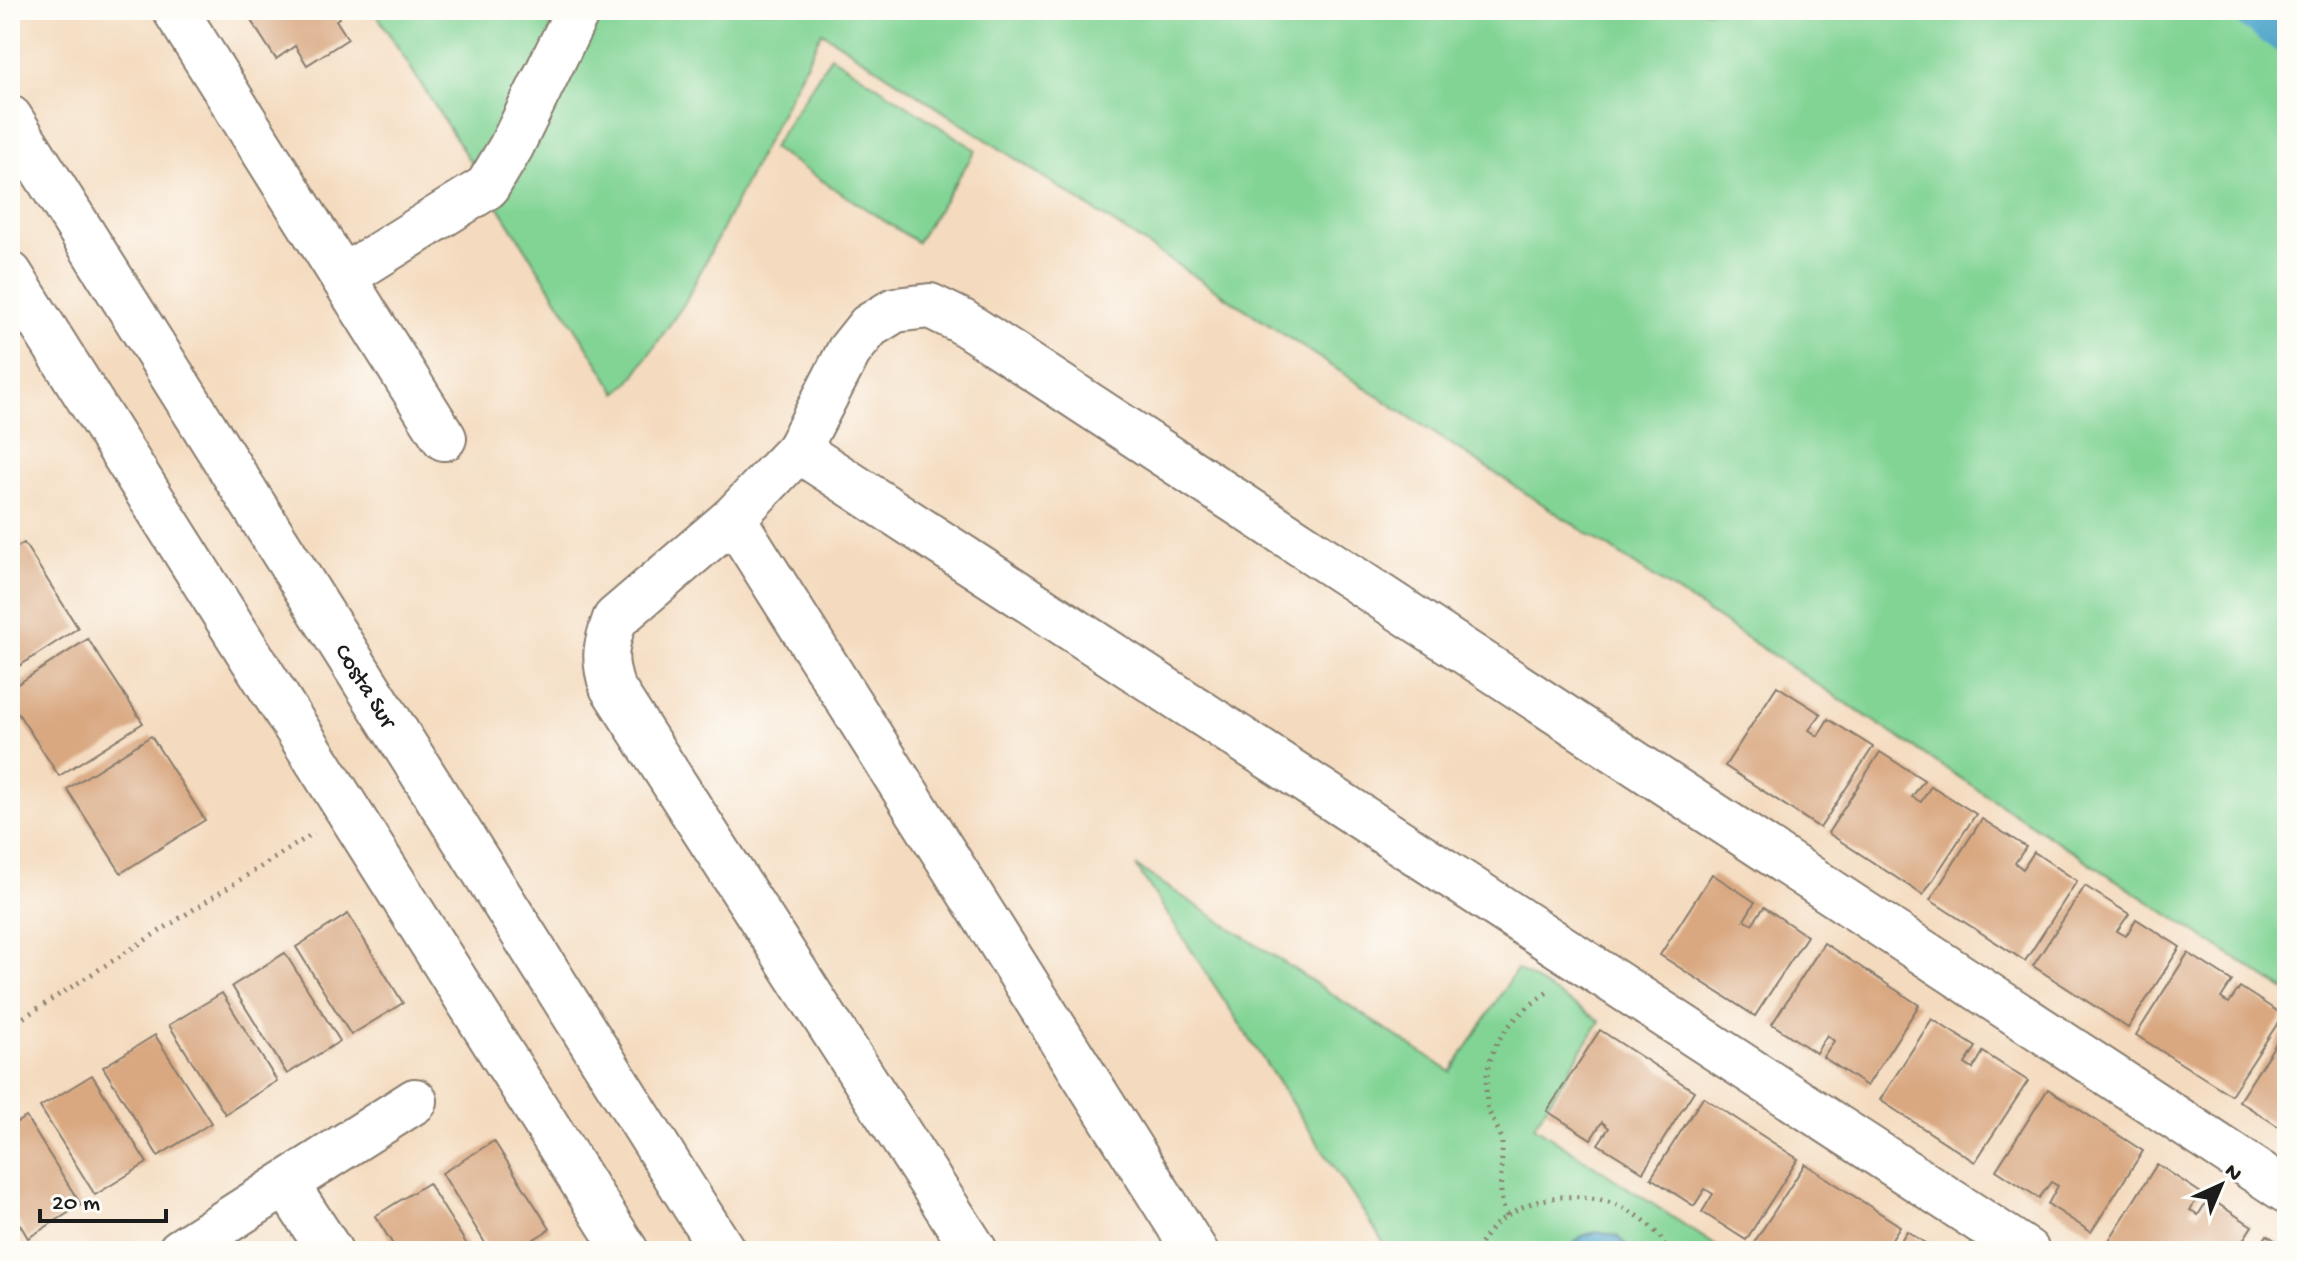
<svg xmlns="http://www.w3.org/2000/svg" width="2297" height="1261" font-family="'Gochi Hand',sans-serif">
<rect width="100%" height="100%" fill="#fdfcf7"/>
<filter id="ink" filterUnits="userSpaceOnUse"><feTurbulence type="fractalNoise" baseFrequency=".0125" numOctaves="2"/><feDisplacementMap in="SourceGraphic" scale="16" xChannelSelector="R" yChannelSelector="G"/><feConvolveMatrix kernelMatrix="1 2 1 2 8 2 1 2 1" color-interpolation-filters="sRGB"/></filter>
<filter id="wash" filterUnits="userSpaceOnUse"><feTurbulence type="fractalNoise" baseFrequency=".006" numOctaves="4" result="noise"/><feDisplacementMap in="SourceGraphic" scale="32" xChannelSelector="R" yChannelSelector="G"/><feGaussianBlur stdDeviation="1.8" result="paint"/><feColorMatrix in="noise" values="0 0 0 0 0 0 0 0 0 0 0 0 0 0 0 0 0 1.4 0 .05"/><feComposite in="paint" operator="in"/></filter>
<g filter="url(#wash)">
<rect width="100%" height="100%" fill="#f4dbbf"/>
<g fill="#82d495" stroke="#4f7858" stroke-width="2">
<path d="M374,10h1913v982l-1465,-960 -138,272 -55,79 -12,10z"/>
<path d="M831,56l145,94 -59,92 -145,-94z"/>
<path d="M1136,866l315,206 66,-103 83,52 -66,105 190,125h-335z"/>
</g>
<path fill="#4da4ca" stroke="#346073" stroke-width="2" d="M1596,1232l22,4 14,15h-66l16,-15z"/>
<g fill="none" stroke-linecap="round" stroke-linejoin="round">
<path stroke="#4da4ca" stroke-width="44" d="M2255,10l32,22"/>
</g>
<g id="blocks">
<g fill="#d9a881">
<path d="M254,10h80l5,8 -3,2 12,19 -41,26 -12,-19 -19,13 -28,-43 7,-4z"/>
<path d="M24,543l54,85 -68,44v-120z"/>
<path d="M88,639l55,84 -84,53 -49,-75v-12z"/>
<path d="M1777,686l44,28 -12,16 9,6 10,-17 45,28 -53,81 -95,-62z"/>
<path d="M151,736l54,84 -84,53 -54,-84z"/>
<path d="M1880,752l44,28 -12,17 9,5 10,-16 45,28 -53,81 -95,-62z"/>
<path d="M1982,819l44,28 -11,16 8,6 11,-17 43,29 -52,80 -95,-61z"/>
<path d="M1712,874l43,28 -11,18 8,4 12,-17 43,29 -52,80 -95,-61z"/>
<path d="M2085,886l44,28 -12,17 9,5 10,-17 44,28 -52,81 -95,-62z"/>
<path d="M348,914l55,89 -52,32 -55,-88z"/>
<path d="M1824,943l95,62 -52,81 -44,-29 11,-16 -7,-6 -11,18 -44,-29z"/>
<path d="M285,953l55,88 -53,33 -55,-88z"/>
<path d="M2188,953l44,28 -11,17 4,3 4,2 11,-16 43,28 -52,80 -95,-60z"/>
<path d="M222,993l55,88 -52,33 -56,-89z"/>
<path d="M1932,1019l44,28 -11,17 8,5 10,-17 45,29 -53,81 -95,-62z"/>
<path d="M2287,1026v106l-48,-31z"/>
<path d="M1600,1030l94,61 -51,81 -45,-28 11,-16 -7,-6 -11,17 -44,-28z"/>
<path d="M155,1035l56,88 -53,33 -55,-89z"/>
<path d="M92,1075l55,88 -52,32 -55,-88z"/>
<path d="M2048,1089l95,62 -52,81 -43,-28 10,-18 -7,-4 -12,16 -43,-28z"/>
<path d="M1703,1097l95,62 -52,81 -44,-28 11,-18 -3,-2 -5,-3 -11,17 -43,-28z"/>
<path d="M26,1117l55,88 -53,33 -18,-30v-82z"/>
<path d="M494,1141l56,88 -35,22h-25l-48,-78z"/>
<path d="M1805,1164l95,62 -16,25h-121l-10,-7z"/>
<path d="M2157,1164l44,29 -11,17 4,2 4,3 11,-17 43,28 -16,25h-122l-8,-6z"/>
<path d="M428,1183l43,68h-74l-22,-35z"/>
<path d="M10,1229l9,14 -9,6z"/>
<path d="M1907,1231l30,20h-43z"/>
<path d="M2267,1235l20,13v3h-30z"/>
</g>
</g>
</g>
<g filter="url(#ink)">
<use href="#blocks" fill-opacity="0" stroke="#887c6e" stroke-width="2"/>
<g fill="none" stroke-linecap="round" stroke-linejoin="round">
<g stroke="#887c6e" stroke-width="48">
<g id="minor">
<path d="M175,10l269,428"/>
<path id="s1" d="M10,118l713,1133"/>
<path d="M10,274l616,977"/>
<path d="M343,277l144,-90 24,-40 67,-137"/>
<path d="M798,450l1229,801"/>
<path d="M733,518l462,733"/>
<path d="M286,1184l44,67"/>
<path d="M180,1251l235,-150"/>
<path d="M975,1251l-363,-564c-9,-27 -7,-41 3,-68l118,-101 65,-68 51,-99 20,-25 26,-16 35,-4 31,15 1326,870"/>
</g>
</g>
<g stroke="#887c6e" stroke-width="5" stroke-dasharray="2 6" stroke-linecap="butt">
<path d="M10,1026l304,-193"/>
<path d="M1507,1216c-11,-22 -4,-48 -5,-73 -1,-14 -14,-26 -15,-40 -6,-54 21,-83 62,-112"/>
<path d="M1477,1251c33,-73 157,-72 191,0"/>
</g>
<use href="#minor" stroke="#fff" stroke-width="44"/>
</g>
</g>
<g text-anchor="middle" stroke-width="8" stroke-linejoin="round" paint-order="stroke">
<g font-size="24" fill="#1c1c1c" stroke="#fdfcf7">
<text dy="8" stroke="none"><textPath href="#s1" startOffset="670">Costa Sur</textPath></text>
</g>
</g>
<rect width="2297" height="1261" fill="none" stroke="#fdfcf7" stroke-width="40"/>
<g transform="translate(2221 1185) rotate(44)" stroke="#fdfcf7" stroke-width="6" paint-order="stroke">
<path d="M0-6L14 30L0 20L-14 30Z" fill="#1c1c1c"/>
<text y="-12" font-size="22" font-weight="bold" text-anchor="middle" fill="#1c1c1c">N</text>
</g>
<path d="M40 1209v12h126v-12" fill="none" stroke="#1c1c1c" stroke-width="4"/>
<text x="52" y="1209" font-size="24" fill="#1c1c1c" stroke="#fdfcf7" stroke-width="6" paint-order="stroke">20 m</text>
</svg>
